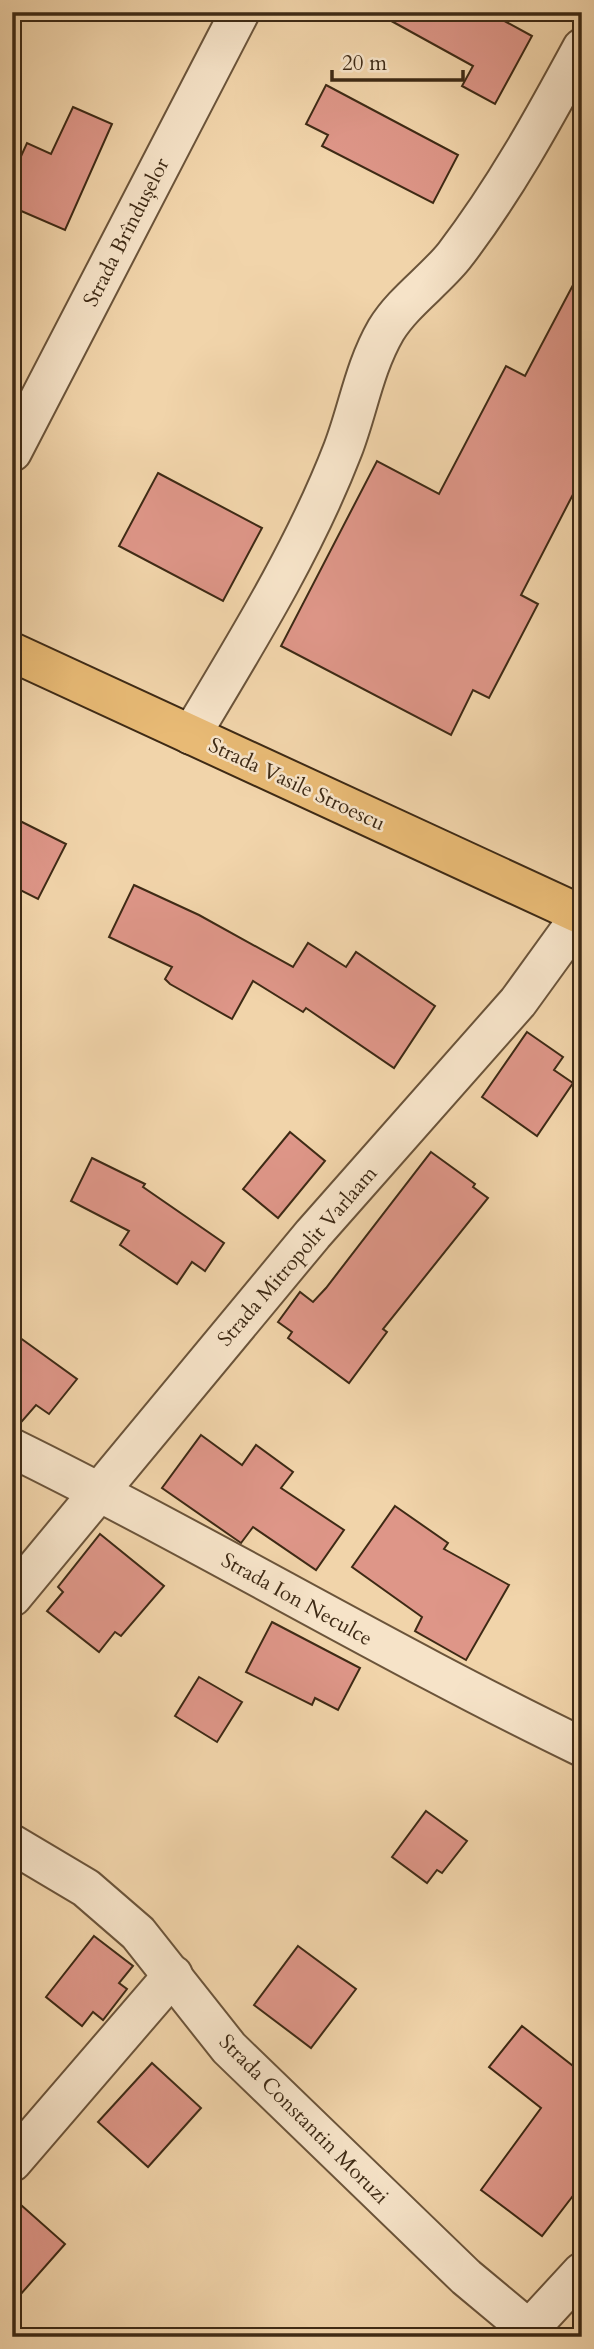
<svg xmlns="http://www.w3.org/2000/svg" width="594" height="2349" font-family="Cardo,serif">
<rect width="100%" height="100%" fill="#f1d4aa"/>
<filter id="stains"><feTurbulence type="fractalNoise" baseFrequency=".00286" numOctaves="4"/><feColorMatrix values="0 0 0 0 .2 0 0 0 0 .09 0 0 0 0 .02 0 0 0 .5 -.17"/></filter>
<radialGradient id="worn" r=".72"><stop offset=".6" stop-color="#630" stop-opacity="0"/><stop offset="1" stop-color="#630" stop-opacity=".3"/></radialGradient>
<g fill="#de9688" stroke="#3e2a15" stroke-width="2">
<path d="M375,12h113l44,24 -37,68 -33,-18 11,-20z"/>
<path d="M326,85l132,70 -25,48 -111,-57 6,-11 -22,-11z"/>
<path d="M73,107l39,17 -47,106 -53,-23v-31l15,-33 24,11z"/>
<path d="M582,268v209l-61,118 17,9 -49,94 -16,-8 -22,45 -170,-89 96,-185 62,33 67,-128 19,10z"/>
<path d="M158,473l104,55 -39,73 -104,-55z"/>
<path d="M12,817l54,27 -28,55 -26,-13z"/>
<path d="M134,885l65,30 94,52 15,-24 38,24 10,-15 79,54 -41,62 -88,-60 -3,4 -50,-31 -21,38 -62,-35 -5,-5 7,-12 -63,-30z"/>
<path d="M527,1032l36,25 -9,13 19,13 -36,53 -55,-39z"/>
<path d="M290,1132l35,29 -47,57 -35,-29z"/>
<path d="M431,1152l44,32 -2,3 15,11 -105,131 4,3 -38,51 -61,-45 4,-6 -14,-10 22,-30 13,10 13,-14z"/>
<path d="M92,1158l53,26 -2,3 81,56 -19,28 -13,-9 -15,22 -57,-39 9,-14 -58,-30z"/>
<path d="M12,1332l65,47 -28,35 -13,-9 -19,22 -5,-1z"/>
<path d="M201,1435l41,30 14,-20 37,27 -12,16 63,42 -28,40 -63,-43 -12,16 -79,-55z"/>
<path d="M395,1506l53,37 -4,6 65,36 -43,75 -51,-29 7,-14 -70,-50z"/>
<path d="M100,1534l64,52 -43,50 -6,-4 -16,20 -52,-41 16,-19 -5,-5z"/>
<path d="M272,1622l88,46 -22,42 -23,-12 -3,7 -66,-33z"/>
<path d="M199,1677l43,25 -25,40 -42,-26z"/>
<path d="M426,1811l41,30 -25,32 -5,-3 -10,13 -35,-26z"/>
<path d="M94,1936l39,30 -14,17 8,6 -24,31 -10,-8 -11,14 -36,-29z"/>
<path d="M298,1946l58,43 -45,59 -57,-43z"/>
<path d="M522,2026l60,47v111l-40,52 -61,-46 60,-82 -52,-41z"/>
<path d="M152,2063l49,45 -53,59 -50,-45z"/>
<path d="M12,2197l53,47 -53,60z"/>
</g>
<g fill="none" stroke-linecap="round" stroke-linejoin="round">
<g stroke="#6b543a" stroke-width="42">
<g id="minor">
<path d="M12,452l228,-440"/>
<path d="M191,735c55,-92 113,-185 152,-286 15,-39 21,-81 43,-119 17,-28 48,-49 68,-74 50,-65 89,-136 128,-208"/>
<path d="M12,1448c193,95 377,206 570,299"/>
<path d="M12,1597l301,-363 205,-232 63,-87"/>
<path d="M12,1844l74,44 52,45 91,115 237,229 72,60"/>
<path d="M12,2162l161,-187"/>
<path d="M522,2337l60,-65"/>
</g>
</g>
<g stroke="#3e2a15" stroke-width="42">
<path id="major" d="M12,652l570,263"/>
</g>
<use href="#minor" stroke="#f6e3c8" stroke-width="38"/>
<use href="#major" stroke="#e8ba75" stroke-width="38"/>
</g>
<g text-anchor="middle" stroke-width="5" stroke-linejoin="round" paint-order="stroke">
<g font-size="21" fill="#3e2a15" stroke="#f6e3c8">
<text transform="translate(126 232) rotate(-63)" y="7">Strada Brîndușelor</text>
<text transform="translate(297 784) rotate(25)" y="7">Strada Vasile Stroescu</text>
<text transform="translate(297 1256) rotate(-49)" y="7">Strada Mitropolit Varlaam</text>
<text transform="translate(297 1599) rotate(29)" y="7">Strada Ion Neculce</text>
<text transform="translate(304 2119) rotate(45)" y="7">Strada Constantin Moruzi</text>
</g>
</g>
<rect width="594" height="2349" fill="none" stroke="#f1d4aa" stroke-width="42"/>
<rect x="14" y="14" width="566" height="2321" fill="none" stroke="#3e2a15" stroke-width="3.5"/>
<rect x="21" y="21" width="552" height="2307" fill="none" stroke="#3e2a15" stroke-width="2"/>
<path d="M332 70v10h131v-10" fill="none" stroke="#3e2a15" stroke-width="3.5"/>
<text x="342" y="70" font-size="21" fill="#3e2a15" stroke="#f6e3c8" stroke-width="5" paint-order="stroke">20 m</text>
<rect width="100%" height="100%" filter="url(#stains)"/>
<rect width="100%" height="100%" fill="url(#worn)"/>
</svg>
